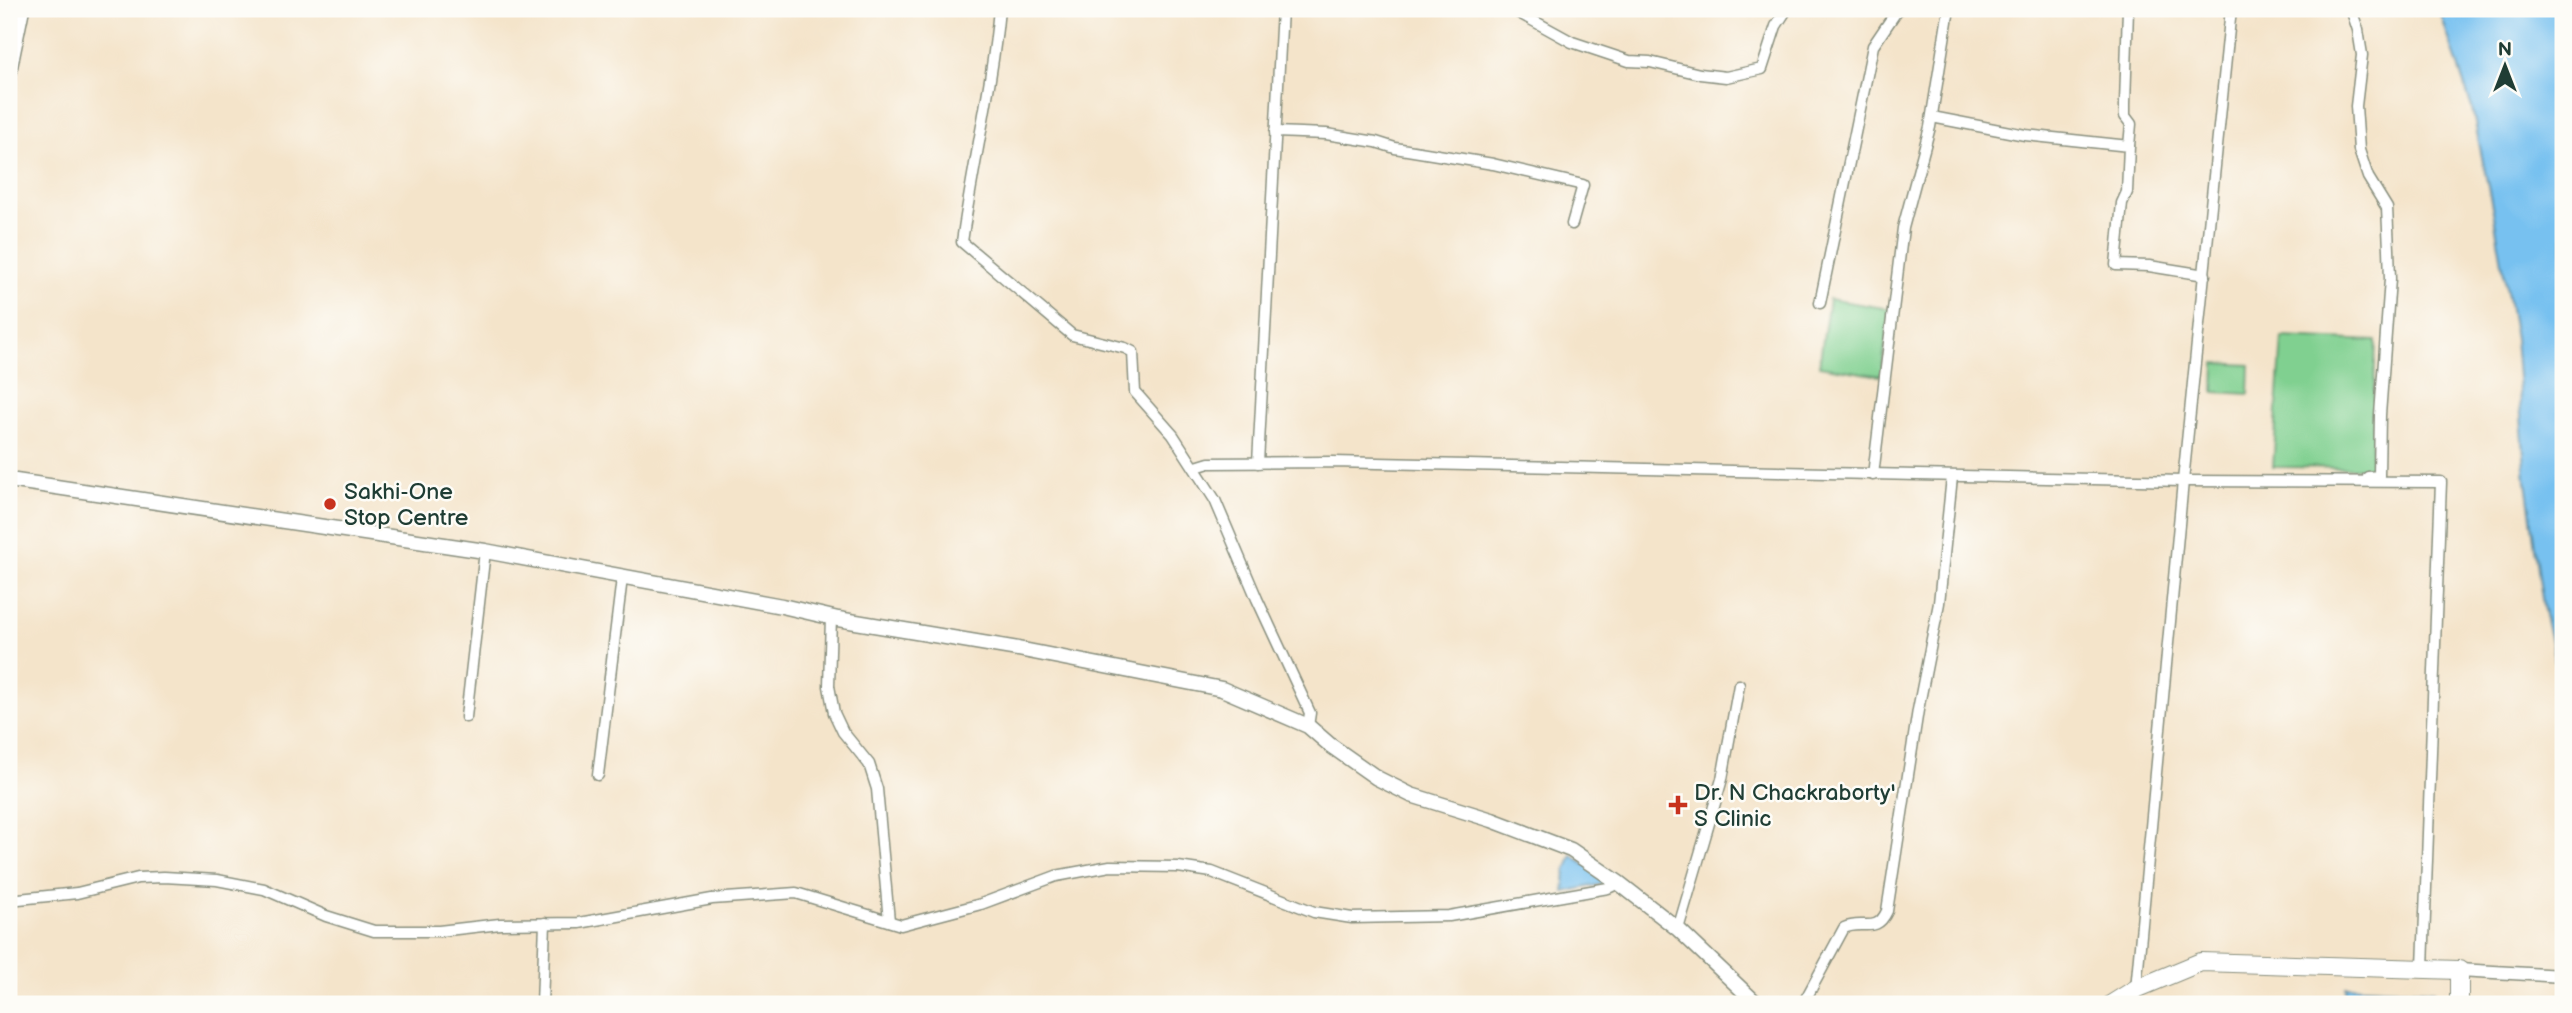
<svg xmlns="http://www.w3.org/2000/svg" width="2572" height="1013" font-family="'Balsamiq Sans',sans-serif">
<rect width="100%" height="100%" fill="#fdfcf7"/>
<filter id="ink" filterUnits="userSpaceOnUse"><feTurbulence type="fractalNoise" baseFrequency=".0143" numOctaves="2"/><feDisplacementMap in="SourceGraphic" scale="14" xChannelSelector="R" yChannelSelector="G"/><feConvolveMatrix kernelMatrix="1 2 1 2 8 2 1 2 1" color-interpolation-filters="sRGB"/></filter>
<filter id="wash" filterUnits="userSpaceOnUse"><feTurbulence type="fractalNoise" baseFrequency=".00686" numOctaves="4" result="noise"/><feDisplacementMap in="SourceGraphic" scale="28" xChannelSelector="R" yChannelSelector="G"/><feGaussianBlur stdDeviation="1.57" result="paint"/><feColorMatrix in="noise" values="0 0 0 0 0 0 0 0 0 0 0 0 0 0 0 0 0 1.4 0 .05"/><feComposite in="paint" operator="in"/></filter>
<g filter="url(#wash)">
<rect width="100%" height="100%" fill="#f4e4ca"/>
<g fill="#80d090" stroke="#508662" stroke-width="2">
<path d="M1829,299l61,10 -9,67 -62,-10z"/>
<path d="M2282,337l94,4 -5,127 -98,-1z"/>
<path d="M2215,363l35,2 -1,29 -35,-2z"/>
</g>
<g fill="#77c1f0" stroke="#4b7f92" stroke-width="2">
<path d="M2439,9h124v687l-20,-90 -17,-125 -11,-143 -21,-122 -22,-108z"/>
<path d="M1572,855l40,27 -48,10 2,-21z"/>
<path d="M2346,986l88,5 -1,13h-88z"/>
</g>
</g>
<g filter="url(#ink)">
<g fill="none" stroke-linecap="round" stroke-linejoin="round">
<g stroke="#8a907f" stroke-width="13">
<g id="minor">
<path d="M999,9c-7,78 -26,155 -37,233l110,93 53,13 8,4 2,40 38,43 42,65 42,99 53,114 -2,13"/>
<path d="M1512,9l60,33 57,19 21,1 50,12 26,3 36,-8 14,-43 11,-17"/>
<path d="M2128,9l-3,95v12l6,8 -2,22"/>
<path d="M2351,9l7,21 4,25 -6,51 3,44 9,27 19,31 2,41 1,30 -10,136 -1,61 -11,1"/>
<path d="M9,82l15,-73"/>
<path d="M1932,117l93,18 104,11 -2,46 -5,11 -6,62 33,1 56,9"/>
<path d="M1275,132l51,2 50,8 19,6 98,16 90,21 -11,39"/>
<path d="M1820,303l53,-257 25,-37"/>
<path d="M1258,463l24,-454"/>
<path d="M1196,467l13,-4 124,-1 850,19 258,1 -18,486"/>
<path d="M1873,475l30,-247 27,-101 19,-118"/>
<path d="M831,617l-2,69 5,27 9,19 26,32 8,25 12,132"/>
<path d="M466,717l19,-166"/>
<path d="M598,775l24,-197"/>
<path d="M9,900l68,-7 61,-15 26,-1 53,3 47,9 62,27 48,15h65l61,-7 79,-1 133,-24 84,-6 105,32 80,-21 75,-28 54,-10 68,1 34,5 102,40 38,6 97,-2 159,-28 11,-5"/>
<path d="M1678,929l44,-150 17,-94"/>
<path d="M2136,989l47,-508 48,-472"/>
<path d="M542,1004l3,-81"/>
<path d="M1803,1004l41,-76c19,-9 32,7 43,-17l31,-201 21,-107 13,-126"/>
</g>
</g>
<g stroke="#8a907f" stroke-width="15">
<path id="tertiary" d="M2459,970l104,6"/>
</g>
<g stroke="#8a907f" stroke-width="17">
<path id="secondary" d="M9,480l476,71 297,55 56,13 180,30 204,40 86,37 22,19 47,33 34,17 81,25 79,30 48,33 59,46 79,75"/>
</g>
<g stroke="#8a907f" stroke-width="20">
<path id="trunk" d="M2112,1004l24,-15 65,-27 258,8v34"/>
</g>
<use href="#minor" stroke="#fff" stroke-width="10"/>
<use href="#tertiary" stroke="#fff" stroke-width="12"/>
<use href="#secondary" stroke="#fff" stroke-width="14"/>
<use href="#trunk" stroke="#fff" stroke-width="18"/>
</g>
</g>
<g fill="#c8321e" stroke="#fdfcf7" stroke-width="2.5">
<circle cx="330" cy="504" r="7"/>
<path d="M1674.5 794.5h7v7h7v7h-7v7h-7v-7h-7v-7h7z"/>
</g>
<g text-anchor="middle" stroke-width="5" stroke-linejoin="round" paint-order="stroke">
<g font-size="23" fill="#1f3d34" stroke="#fdfcf7" text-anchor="start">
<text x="344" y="499">Sakhi-One<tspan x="344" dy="26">Stop Centre</tspan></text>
<text x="1694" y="800">Dr. N Chackraborty'<tspan x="1694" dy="26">S Clinic</tspan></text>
</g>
</g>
<rect width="2572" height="1013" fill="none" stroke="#fdfcf7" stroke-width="35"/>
<g transform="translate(2505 66)" stroke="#fdfcf7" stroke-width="5" paint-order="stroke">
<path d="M0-5L12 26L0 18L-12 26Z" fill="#1f3d34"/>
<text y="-10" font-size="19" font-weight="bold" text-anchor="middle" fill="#1f3d34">N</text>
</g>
</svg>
